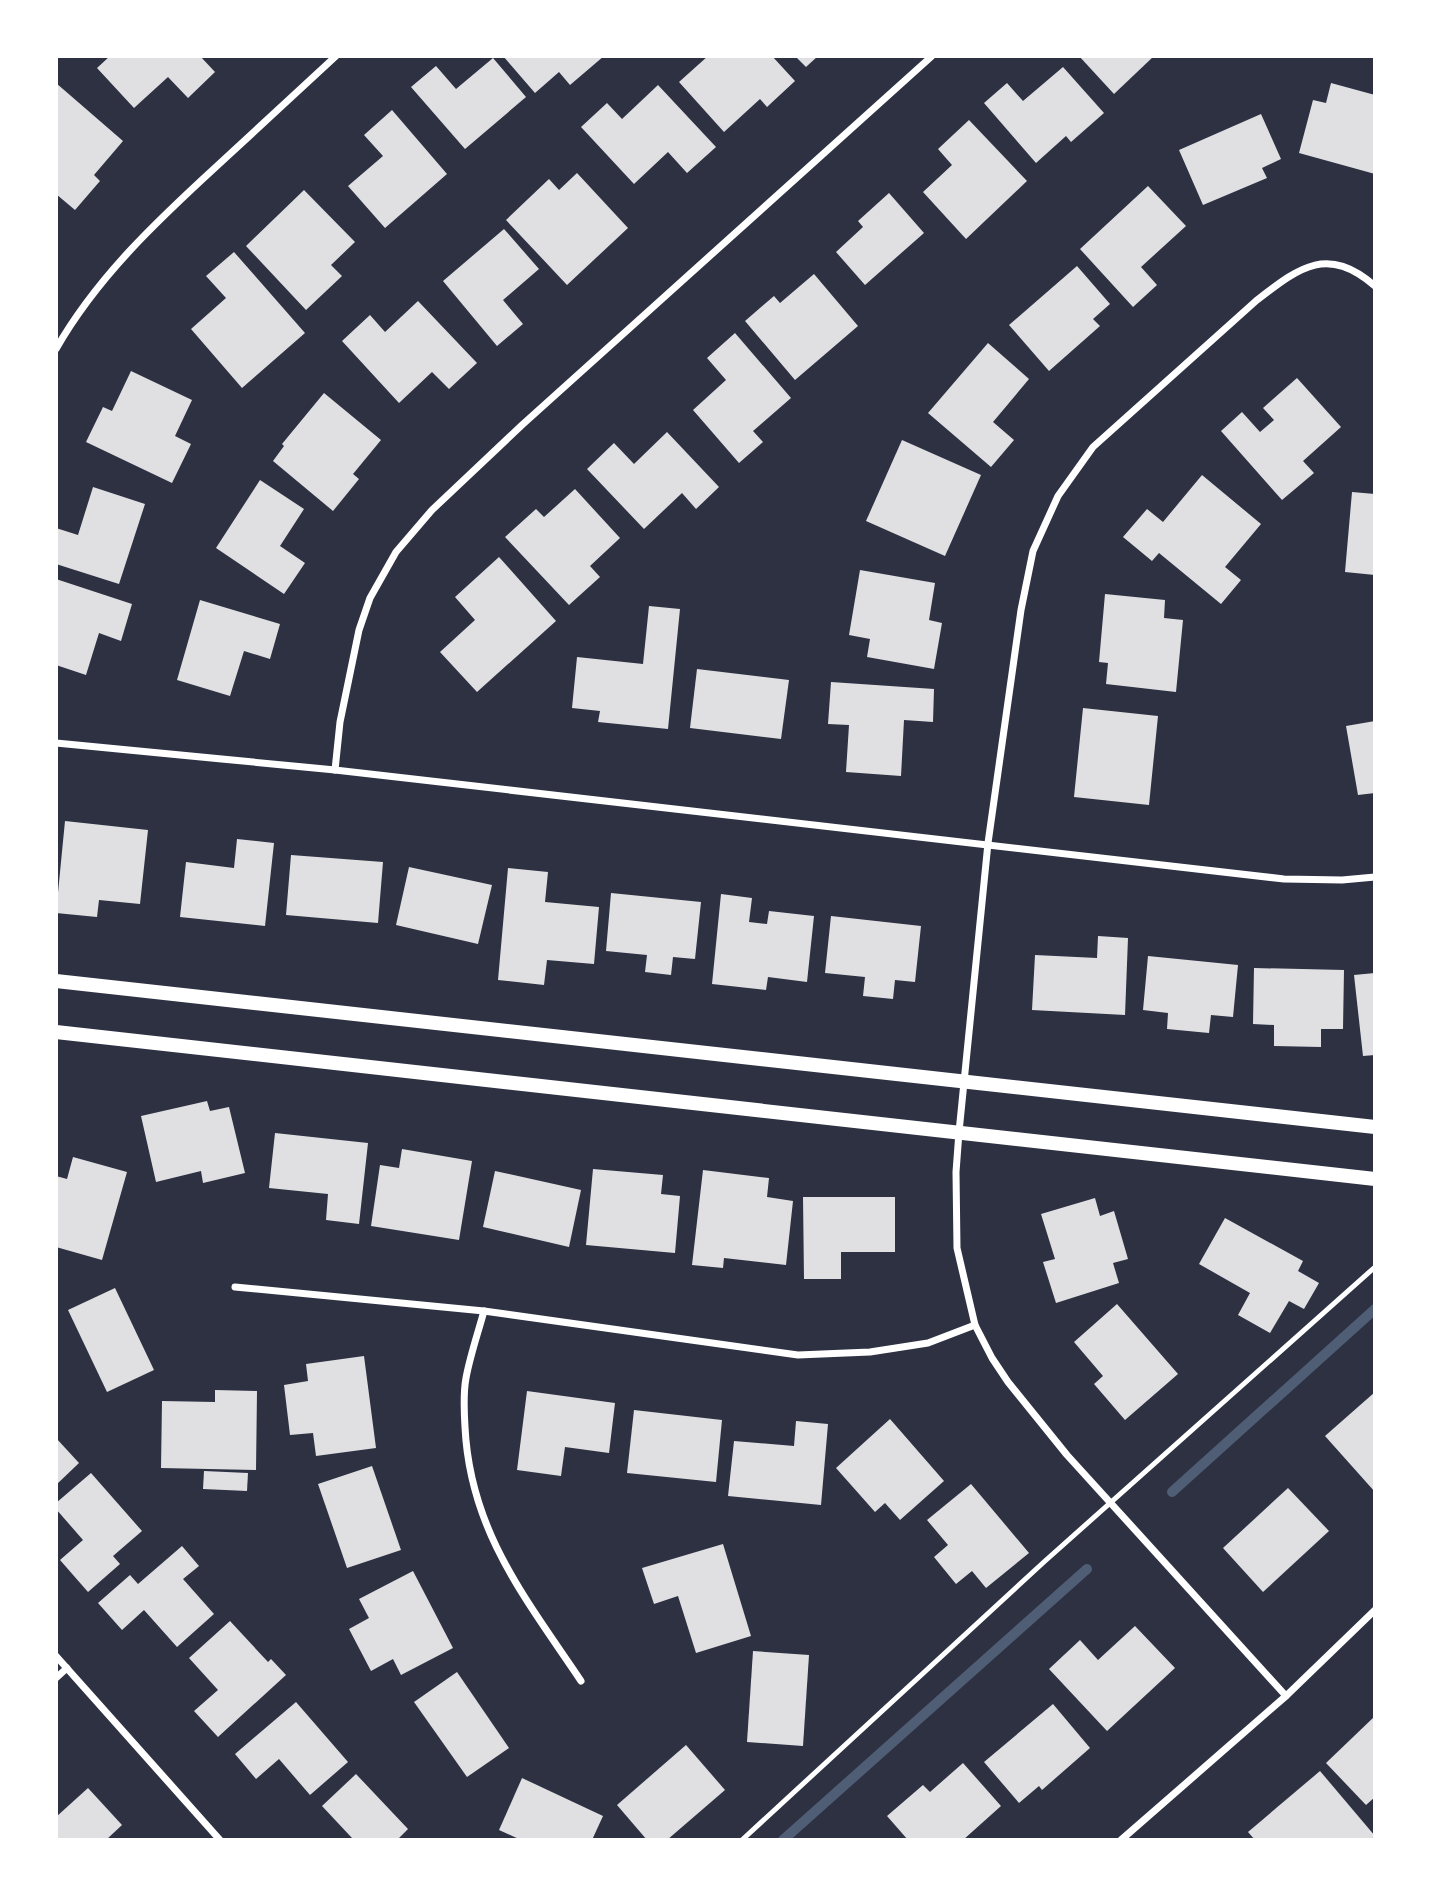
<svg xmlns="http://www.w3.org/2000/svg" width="1431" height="1896" font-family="Jost,sans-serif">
<rect width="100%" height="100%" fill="#2d3142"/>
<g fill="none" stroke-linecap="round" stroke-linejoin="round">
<g stroke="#4f5d75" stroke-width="10">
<path d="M1172,1492l203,-183"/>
<path d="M783,1840l304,-271"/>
</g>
</g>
<g fill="#e0e0e3">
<path d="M110,56h90l15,16 -27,26 -20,-21 -34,31 -37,-40z"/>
<path d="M503,56h101l-34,29 -11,-13 -24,21z"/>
<path d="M708,56h64l23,25 -28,26 -7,-8 -36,33 -45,-50z"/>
<path d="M795,56h23l-12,11z"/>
<path d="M1079,56h75l-40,38z"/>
<path d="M493,58l33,39 -61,52 -54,-62 25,-21 20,23z"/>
<path d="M1063,67l41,46 -33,29 -5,-6 -30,27 -52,-60 23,-20 16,18z"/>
<path d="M56,83l67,58 -29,34 6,6 -25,29 -19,-16z"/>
<path d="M1331,83l44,12v79l-76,-21 14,-53 13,3z"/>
<path d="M658,85l58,62 -29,26 -19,-21 -34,32 -53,-57 26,-24 15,16z"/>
<path d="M392,110l55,64 -62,54 -37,-42 35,-30 -19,-21z"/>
<path d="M1261,114l20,45 -19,9 5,10 -64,27 -24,-55z"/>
<path d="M969,120l58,61 -61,58 -43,-47 29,-27 -14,-16z"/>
<path d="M577,173l51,55 -61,57 -61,-65 43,-41 10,11z"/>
<path d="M1148,186l38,40 -45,41 16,18 -24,22 -53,-58z"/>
<path d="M304,190l51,52 -24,23 11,11 -36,34 -60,-64z"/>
<path d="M889,193l35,40 -59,52 -29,-33 27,-25 -5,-6z"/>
<path d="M504,229l35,40 -36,31 20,24 -26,22 -54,-65z"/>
<path d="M234,252l71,81 -63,55 -51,-59 35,-31 -20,-22z"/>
<path d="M1077,266l33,38 -17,15 7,7 -51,45 -40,-46z"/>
<path d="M814,274l44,52 -63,54 -50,-59 29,-25 6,7z"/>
<path d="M418,301l59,62 -28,26 -17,-17 -33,31 -57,-62 28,-26 15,17z"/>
<path d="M735,333l56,65 -38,33 10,11 -24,21 -46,-53 33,-30 -19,-22z"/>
<path d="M988,343l41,36 -36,43 21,18 -23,27 -63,-54z"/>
<path d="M131,371l61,29 -17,36 16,8 -19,39 -86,-41 17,-35 9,4z"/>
<path d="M1297,378l44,49 -38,34 11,12 -32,27 -61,-69 21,-19 18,20 14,-12 -11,-12z"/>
<path d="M324,393l57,47 -28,34 6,5 -26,32 -60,-50 11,-15 -2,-2z"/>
<path d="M667,432l52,55 -23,22 -14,-16 -38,36 -57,-60 27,-26 20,21z"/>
<path d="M902,440l79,35 -36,81 -79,-35z"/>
<path d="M1202,475l59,49 -36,43 16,13 -20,24 -62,-51 -7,8 -29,-24 24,-28 16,13z"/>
<path d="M260,480l44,29 -24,37 25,17 -21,31 -68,-46z"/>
<path d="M93,487l52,17 -26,80 -63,-20v-36l22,7z"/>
<path d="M575,489l45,49 -30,28 10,11 -31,28 -64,-68 31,-28 8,8z"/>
<path d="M1352,492l23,2v81l-30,-3z"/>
<path d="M499,557l57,64 -79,71 -37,-40 35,-32 -20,-23z"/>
<path d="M860,570l75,13 -6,37 13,3 -8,46 -67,-12 3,-18 -21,-4z"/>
<path d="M56,579l76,25 -11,37 -22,-8 -13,42 -30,-10z"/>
<path d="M1105,594l60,6 -1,18 19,2 -7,72 -70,-8 2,-21 -9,-1z"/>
<path d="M200,600l80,24 -10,35 -26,-8 -14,45 -53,-16z"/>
<path d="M649,606l31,3 -12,120 -70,-7 2,-11 -28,-3 5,-51 66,7z"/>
<path d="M697,669l92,11 -8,59 -91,-11z"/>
<path d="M831,682l103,7 -1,33 -29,-2 -3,56 -55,-4 3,-47 -21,-1z"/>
<path d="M1083,708l75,8 -9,89 -75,-8z"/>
<path d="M1375,721v72l-17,2 -12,-69z"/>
<path d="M65,821l83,9 -8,74 -41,-4 -2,17 -41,-4z"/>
<path d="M237,839l37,4 -9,83 -85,-9 6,-55 48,6z"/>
<path d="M291,855l92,7 -5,61 -92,-8z"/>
<path d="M409,867l83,18 -14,59 -82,-19z"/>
<path d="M508,868l40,4 -3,30 54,5 -5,57 -47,-4 -3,25 -46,-5z"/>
<path d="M611,893l90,9 -6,57 -22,-2 -2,18 -26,-3 2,-17 -41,-4z"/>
<path d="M721,894l31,4 -3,24 18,2 2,-13 45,5 -7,66 -39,-5 -2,13 -54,-6z"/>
<path d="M831,916l90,10 -6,56 -20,-2 -2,19 -30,-3 2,-19 -40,-4z"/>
<path d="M1098,936l30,2 -3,77 -93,-5 3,-55 62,3z"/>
<path d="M1148,956l90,9 -5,52 -22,-2 -2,18 -42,-4 1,-16 -25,-3z"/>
<path d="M1254,968l90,2 -1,59h-22v18l-47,-1v-21l-21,-1z"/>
<path d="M1375,973v82l-12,1 -9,-81z"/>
<path d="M207,1101l3,10 19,-4 16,66 -42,10 -2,-12 -45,11 -15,-66z"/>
<path d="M275,1133l93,10 -9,81 -33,-4 2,-26 -59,-6z"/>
<path d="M402,1149l70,12 -13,79 -88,-14 9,-61 19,3z"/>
<path d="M73,1157l54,15 -25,88 -46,-13v-71l11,3z"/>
<path d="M593,1169l70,6 -2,19 19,2 -5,57 -89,-8z"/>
<path d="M703,1170l66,8 -2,19 26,4 -7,64 -62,-7 -1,10 -31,-3z"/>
<path d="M495,1171l86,19 -12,57 -86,-20z"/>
<path d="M803,1197h92v55h-54v27h-37z"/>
<path d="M1095,1198l5,18 14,-5 14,48 -15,4 6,20 -63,20 -13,-41 12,-3 -14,-45z"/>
<path d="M1225,1218l78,43 -5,10 21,12 -15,26 -15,-8 -19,32 -32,-18 12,-22 -51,-29z"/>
<path d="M115,1288l39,82 -47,22 -39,-82z"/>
<path d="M1117,1304l61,70 -53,46 -31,-36 9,-8 -29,-34z"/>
<path d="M364,1356l12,92 -60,8 -3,-23 -23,2 -6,-50 24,-4 -2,-17z"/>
<path d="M215,1390l42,1 -1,79 -95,-2 1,-67 53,1z"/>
<path d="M527,1391l88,12 -6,50 -44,-6 -4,29 -44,-6z"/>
<path d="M1375,1392v100l-50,-56z"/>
<path d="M634,1410l88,10 -6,62 -89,-9z"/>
<path d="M890,1419l54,62 -44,39 -15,-17 -10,9 -39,-44z"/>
<path d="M796,1421l32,3 -7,81 -93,-9 6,-55 60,5z"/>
<path d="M56,1438l23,25 -23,22z"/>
<path d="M372,1466l29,84 -54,18 -29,-84z"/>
<path d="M204,1471l44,2 -1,18 -44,-2z"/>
<path d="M91,1473l51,58 -29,25 7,8 -32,28 -28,-32 23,-20 -27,-31v-6z"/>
<path d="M971,1484l58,69 -43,35 -14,-17 -16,13 -22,-27 14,-12 -21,-25z"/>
<path d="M1288,1488l41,43 -66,61 -40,-44z"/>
<path d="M723,1544l28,92 -55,17 -18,-57 -24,8 -12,-36z"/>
<path d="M182,1546l17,20 -16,13 31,35 -37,33 -33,-37 -22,20 -24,-27 32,-28 8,9z"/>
<path d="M413,1571l40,77 -52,27 -8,-16 -22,12 -22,-42 20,-11 -10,-19z"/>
<path d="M230,1621l38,41 3,-3 15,16 -68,62 -24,-26 24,-21 -29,-32z"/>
<path d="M1135,1626l40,42 -68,63 -58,-62 31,-29 18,20z"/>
<path d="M753,1651l56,4 -6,91 -56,-4z"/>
<path d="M457,1672l52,76 -42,29 -53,-75z"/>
<path d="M296,1702l52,60 -38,33 -31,-36 -23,20 -21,-25z"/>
<path d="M1053,1704l37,44 -48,42 -3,-4 -20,17 -35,-41z"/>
<path d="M1375,1716v81l-9,8 -40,-42z"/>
<path d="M686,1745l39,45 -58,50h-20l-30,-35z"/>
<path d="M963,1763l38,43 -38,34h-55l-21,-24 36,-31 7,7z"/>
<path d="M1320,1771l55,65 -5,4h-115l-7,-8z"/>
<path d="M356,1774l52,55 -11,11h-47l2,-2 -30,-32z"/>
<path d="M522,1778l81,38 -11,24h-71l-22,-10z"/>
<path d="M88,1788l34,37 -16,15h-50v-23z"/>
</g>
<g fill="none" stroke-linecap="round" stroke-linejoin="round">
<path stroke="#fff" stroke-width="5" d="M742,1840l303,-279 330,-294"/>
<g stroke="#fff" stroke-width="7">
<path d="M56,349c41,-72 102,-129 162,-184 39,-36 79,-73 118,-109"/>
<path d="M56,743l279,27 949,109 58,1 33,-3"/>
<path d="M335,770l5,-48 19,-92 11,-32 26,-46 36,-42 90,-85 410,-369"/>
<path d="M235,1287l249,24 314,44 72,-3 58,-9 47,-18"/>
<path d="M484,1311c-6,22 -14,45 -18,67 -3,16 -2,33 -1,49 5,104 61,172 116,254"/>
<path d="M56,1656l164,184"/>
<path d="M56,1678l11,-10"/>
<path d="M1286,1696l-219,-241 -59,-73 -16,-24 -17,-33 -18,-77 -1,-76 3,-40 29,-289 33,-233 12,-59 25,-55 35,-49 164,-147c43,-33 70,-55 118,-14"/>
<path d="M1121,1840l165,-144 89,-86"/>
</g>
<g stroke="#fff" stroke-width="14">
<path d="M56,981l1319,146"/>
<path d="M56,1032l1319,147"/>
</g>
</g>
<rect width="1431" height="1896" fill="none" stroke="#ffffff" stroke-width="116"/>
</svg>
